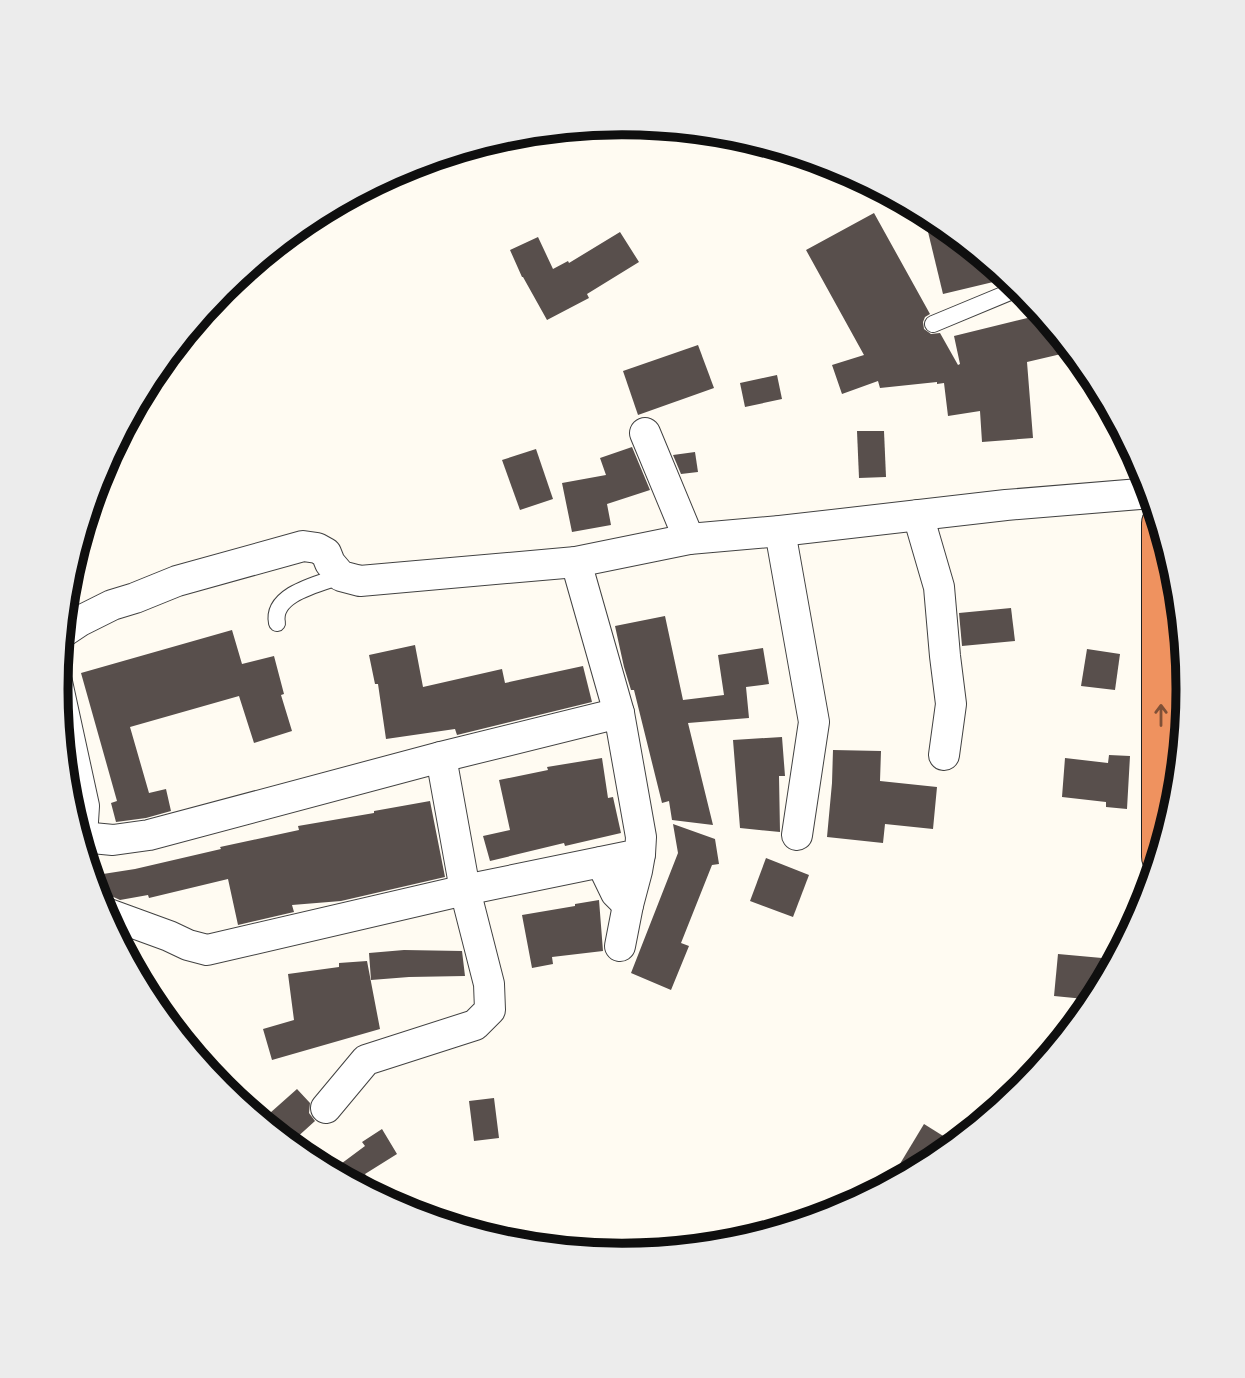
<svg xmlns="http://www.w3.org/2000/svg" width="1245" height="1378" font-family="'Libre Baskerville',serif">
<rect width="100%" height="100%" fill="#fffbf2"/>
<g fill="#584f4c">
<path d="M923,211l15,7 72,60 -67,16z"/>
<path d="M874,213l56,101 -5,3 -2,5 1,7 7,5 9,-1 18,32 2,-1 -6,-28 90,-22 30,37 -47,11 6,76 -51,4 -2,-31 -32,5 -4,-33 -7,1v-2l-57,6 -2,-7 -36,13 -10,-29 32,-10 -58,-105z"/>
<path d="M620,232l19,30 -52,32 2,4 -42,22 -24,-43h-1l-12,-27 28,-13 15,32 15,-8 1,2z"/>
<path d="M698,345l16,43 -76,27 -15,-44z"/>
<path d="M777,375l5,24 -37,8 -5,-24z"/>
<path d="M857,431h27l2,46 -27,1z"/>
<path d="M632,447l18,43 -43,14 4,21 -39,7 -10,-49 44,-8 -6,-17z"/>
<path d="M536,449l17,50 -33,11 -18,-50z"/>
<path d="M695,452l3,20 -17,2 -8,-19z"/>
<path d="M1011,608l4,33 -53,5 -3,-33z"/>
<path d="M665,616l18,84 41,-5 -6,-40 45,-7 6,36 -23,3 3,31 -61,5 25,102 -41,-5 -3,-19 -7,2 -28,-113h-3l-7,-23 -9,-41z"/>
<path d="M232,630l10,34 32,-8 10,38 -3,1 11,36 -38,12 -15,-47 -109,31 19,66 17,-4 5,22 -25,7 -30,4 -5,-19 6,-2 -36,-128z"/>
<path d="M415,645l8,42 79,-18 3,14 78,-17 9,36 -135,33 -2,-6 -69,10 -8,-55h-3l-6,-29z"/>
<path d="M1087,649l33,5 -5,36 -34,-4z"/>
<path d="M782,737l3,39h-6l1,56 -40,-4 -7,-88z"/>
<path d="M833,750l48,1 -1,30 57,6 -4,42 -48,-5 -2,19 -56,-6 5,-54z"/>
<path d="M1109,755l21,1 -3,53 -21,-2v-5l-44,-5 3,-39 43,5z"/>
<path d="M602,758l6,40 5,-1 8,36 -56,13 -1,-3 -74,18 -7,-25 27,-6 -11,-50 49,-10 -1,-3z"/>
<path d="M430,801l15,76 -104,24 -49,4 2,7 -56,13 -10,-46 -79,19 -1,-3 -28,5 -13,-6 -4,-20 32,-5 86,-20 -1,-2 79,-17 -1,-4 76,-13v-2z"/>
<path d="M673,824l42,15 4,25 -7,1 -31,78 8,3 -18,44 -40,-17 47,-120z"/>
<path d="M766,858l43,17 -16,42 -43,-16z"/>
<path d="M599,900l4,51 -51,6 1,7 -21,4 -10,-53 53,-9v-2z"/>
<path d="M404,950l58,1 3,25 -56,1 -38,3 -2,-27z"/>
<path d="M1058,954l44,4 -3,36 -4,6 -41,-4z"/>
<path d="M367,961l13,68 -108,31 -9,-31 31,-9 -6,-46 51,-7v-4z"/>
<path d="M297,1089l13,14 -1,10 6,8 -21,19 -24,-27z"/>
<path d="M494,1098l5,40 -25,3 -5,-40z"/>
<path d="M924,1124l32,20 -19,16 -51,27z"/>
<path d="M382,1129l15,25 -32,20 19,27 -54,-29 35,-26 -3,-4z"/>
</g>
<g fill="none" stroke-linecap="round" stroke-linejoin="round">
<g stroke="#424242" stroke-width="18">
<g id="lane">
<path d="M933,324l89,-37"/>
<path d="M277,623c-6,-29 42,-39 64,-47"/>
</g>
</g>
<g stroke="#424242" stroke-width="32">
<g id="street">
<path d="M645,433l44,106"/>
<path d="M918,515l21,72 6,69 6,48 -7,51"/>
<path d="M780,531l34,191 -17,113"/>
<path d="M62,633l18,-12 32,-16 23,-7 42,-17 126,-35 14,2 9,5 4,10 11,13 19,5 216,-19 113,-23 91,-8 226,-26 146,-12"/>
<path d="M57,682l27,124 -2,31 -1,7"/>
<path d="M82,837l31,3 36,-5 292,-78 178,-44"/>
<path d="M601,862l15,31 12,12 9,-34 3,-17"/>
<path d="M101,910l5,3 63,23 19,9 19,5 258,-60 175,-36 1,-17 -22,-124 -43,-151"/>
<path d="M620,946l8,-41"/>
<path d="M326,1108l40,-48 109,-35 15,-15 -1,-26 -24,-94 -24,-133"/>
</g>
</g>
<g stroke="#202020" stroke-width="40">
<path id="highway" d="M1161,857v-334"/>
</g>
<use href="#lane" stroke="#fff" stroke-width="16"/>
<use href="#street" stroke="#fff" stroke-width="30"/>
<use href="#highway" stroke="#ef925f" stroke-width="38"/>
</g>
<defs><path id="oneway-shaft" d="M-6 0H5M1.5-3L5.5 0L1.5 3" fill="none" stroke-width="1.6" stroke-linecap="round" stroke-linejoin="round" transform="scale(1.75)"/></defs>
<use stroke="#7f5037" href="#oneway-shaft" transform="translate(1161 715) rotate(-90)"/>
<path d="M0 0H1245V1378H0ZM68 689a554 554 0 1 1 1108 0a554 554 0 1 1-1108 0Z" fill="#ececec" fill-rule="evenodd"/>
<path fill="none" stroke="#0f0f0f" stroke-width="9" d="M68 689a554 554 0 1 1 1108 0a554 554 0 1 1-1108 0Z"/>
</svg>
